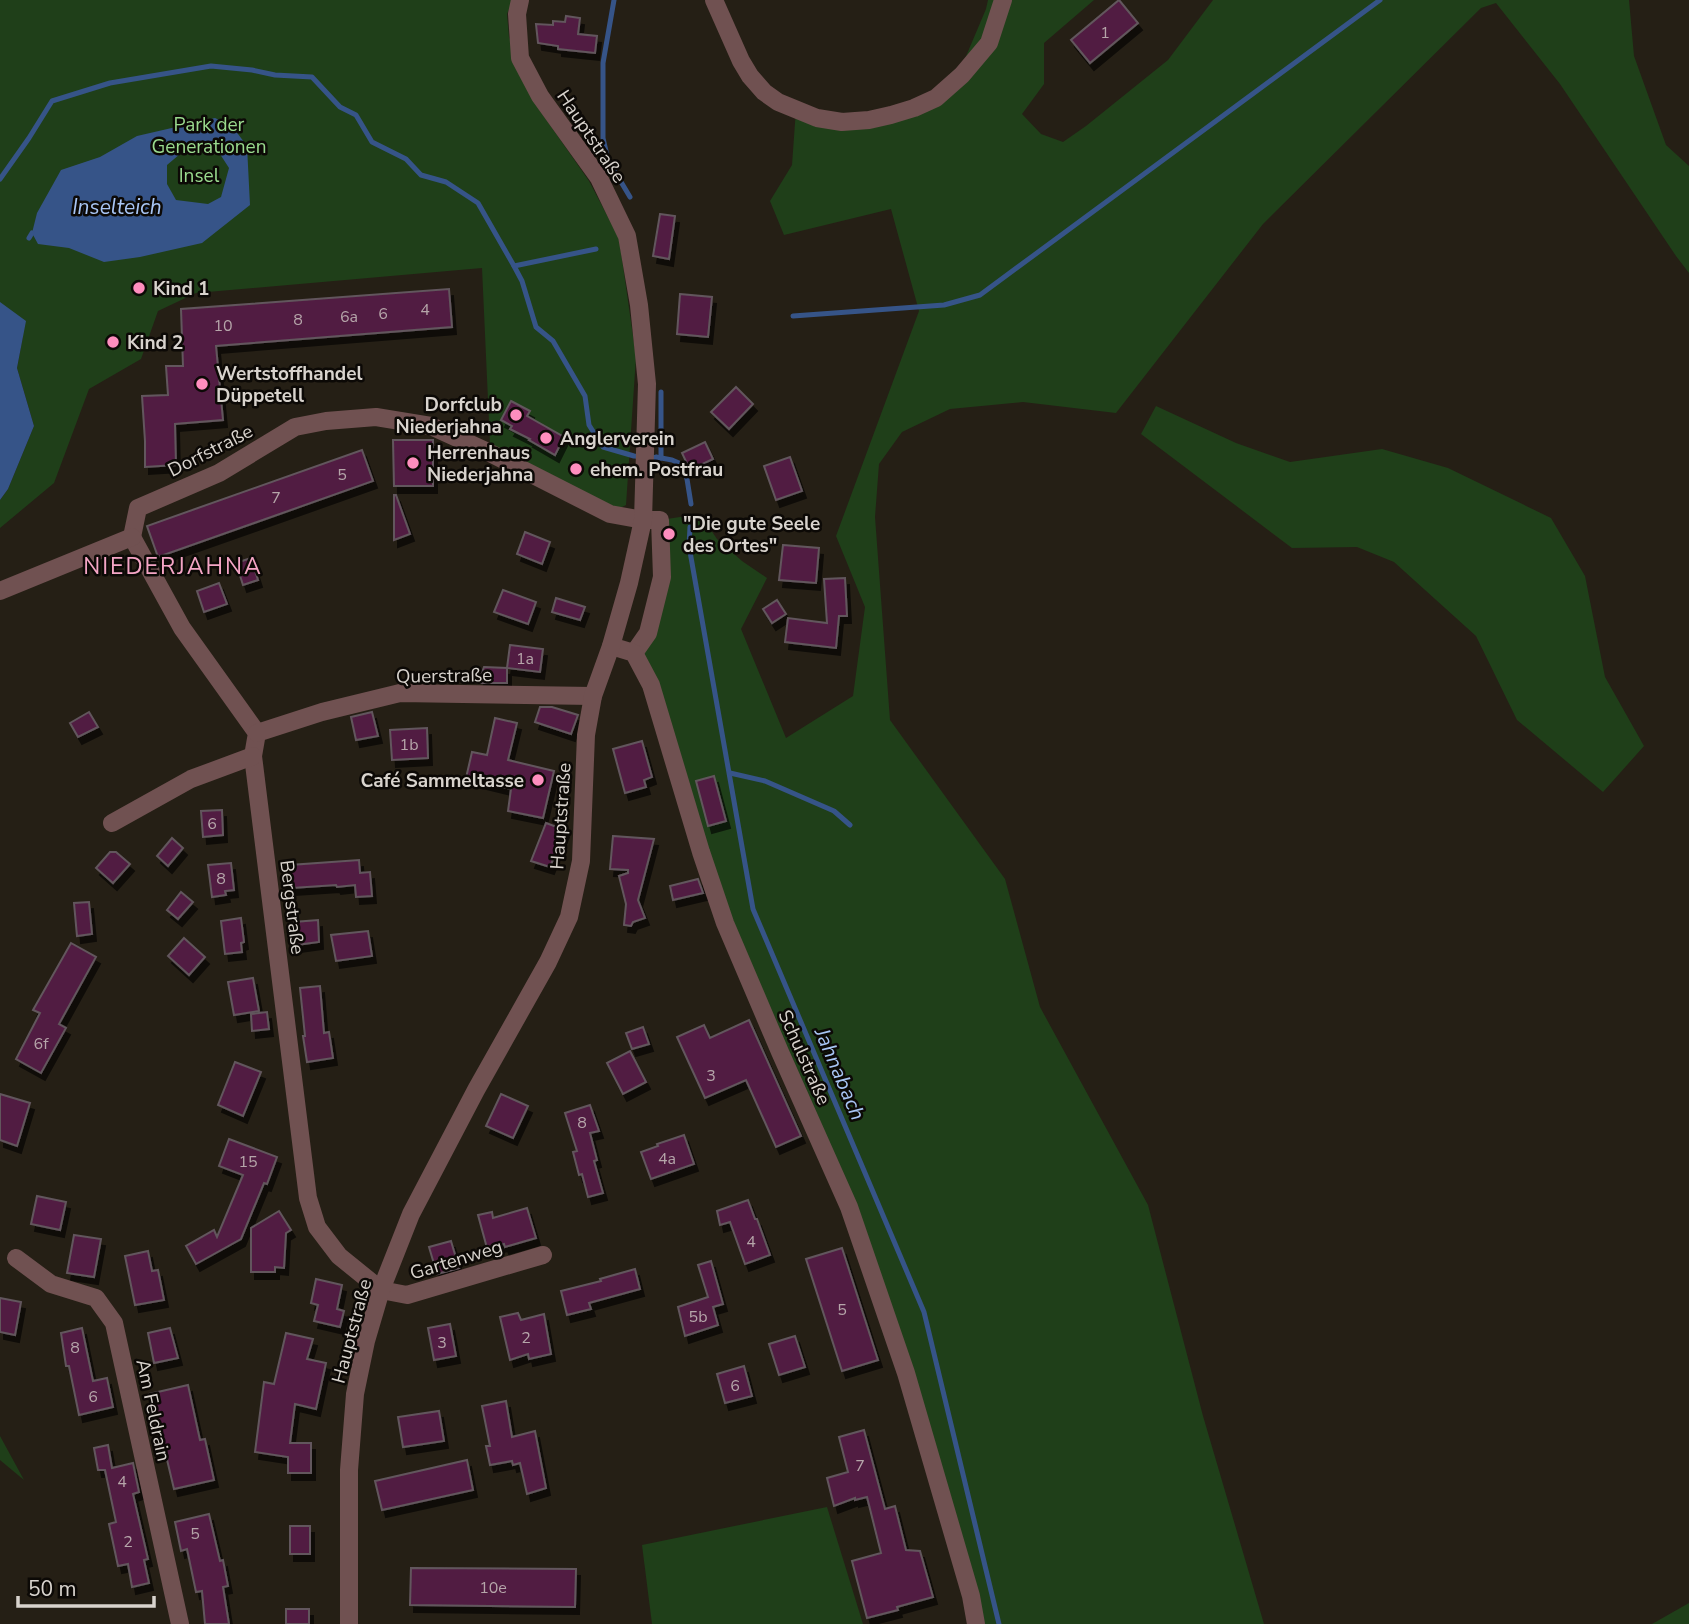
<svg xmlns="http://www.w3.org/2000/svg" width="1689" height="1624" font-family="'Nunito Sans',sans-serif">
<defs>
<filter id="shadow"><feDropShadow dx="4" dy="7" stdDeviation="0" flood-color="#0009"/></filter>
</defs>
<rect width="100%" height="100%" fill="#251f15"/>
<g fill="#1f3f19">
<path d="M0,0h513l-6,14 2,23 27,68 53,76 30,57 17,119 -10,148 -10,5 -126,-66 -8,-176 -286,25 -38,18 -17,48 -52,30 -35,94 -54,45v-28l8,-11 26,-63 -17,-58 6,-32 -23,-25z"/>
<path d="M988,0h106l-50,43v41l-22,30 19,20 22,8 23,-16 82,-66 45,-60h416l5,56 32,89 23,21v107l-13,-17 -116,-172 -64,-81 -15,5 -218,216 -147,189 -93,-11 -73,7 -48,23 -23,32 -4,53 15,203 115,159 35,128 108,198 55,211 61,208h-288l-70,-251 -126,-321 -146,-399 14,-20 12,-113 40,-6 17,25 25,22 25,17 -26,51 45,109 67,-42 12,-89 -29,-71 83,-225 -28,-102 -107,26 -14,-34 22,-36 4,-56 21,9 97,-10 50,-47 22,-52z"/>
<path d="M1156,406l80,37 54,19 92,-13 66,19 103,50 34,58 20,101 39,69 -41,46 -86,-72 -41,-84 -82,-74 -37,-15 -65,1 -151,-114z"/>
<path d="M0,1436l24,44 -24,-20z"/>
<path d="M827,1507l36,117h-211l-10,-79z"/>
<path d="M1689,1603v21h-37z"/>
</g>
<g fill="#365488" fill-rule="evenodd">
<path d="M215,118l17,8 15,20 3,59 -48,38 -62,14 -36,5 -35,-14 -31,-4 -6,-11 5,-20 24,-43 39,-13 37,-21zM206,143l12,8 11,17 -8,29 -13,7 -32,-4 -9,-16v-19l13,-11 5,-9z"/>
<path d="M0,302l26,19 -9,47 17,58 -26,63 -8,11z"/>
</g>
<g fill="none" stroke-linecap="round" stroke-linejoin="round">
<g stroke="#365488" stroke-width="5">
<path d="M614,0l-11,63v75l5,22 22,37"/>
<path d="M0,179l29,-41 23,-37 58,-18 101,-17 41,4 23,5 37,2 28,30 16,8 16,27 34,17 15,16 25,7 32,21 36,63 8,15 14,46 17,14 32,55 4,29 14,22 31,9 27,2 -5,-1 16,3 7,3 8,16 4,25"/>
<path d="M29,238l3,-5"/>
<path d="M514,266l82,-17"/>
<path d="M793,316l151,-11 36,-10 400,-295"/>
<path d="M661,458v-66"/>
<path d="M690,527l-1,19 64,363 171,403 75,312"/>
<path d="M730,773l35,8 69,30 16,14"/>
</g>
</g>
<g fill="#511d42" stroke="#62565d" stroke-width="2" filter="url(#shadow)">
<path d="M1119,0l19,23 -48,40 -19,-23z"/>
<path d="M566,16l14,2 -2,16 19,2 -2,17 -37,-4v-3l-20,-3 -2,-19 17,1v-4l12,1z"/>
<path d="M660,214l15,2 -6,43 -16,-3z"/>
<path d="M449,289l3,38 -236,19 7,74 -48,4 1,41 -31,2v-26l-3,-45 26,-1 -2,-29h17l-2,-57z"/>
<path d="M680,294l32,3 -4,40 -31,-3z"/>
<path d="M736,387l17,17 -24,25 -18,-17z"/>
<path d="M511,401l19,10 -3,5 37,21 -9,18 -26,-15 1,-1 -20,-10 2,-3 -11,-6z"/>
<path d="M393,440h40v46h-39z"/>
<path d="M705,442l8,17 -23,11 -8,-17z"/>
<path d="M362,450l11,31 -215,76 -11,-31z"/>
<path d="M790,457l12,34 -26,9 -12,-34z"/>
<path d="M394,495h2l14,39 -16,6z"/>
<path d="M525,532l25,10 -8,22 -25,-10z"/>
<path d="M783,545l36,3 -3,35 -37,-3z"/>
<path d="M251,558l7,22 -15,5 -7,-22z"/>
<path d="M845,578l2,38h-8l-3,32 -51,-6 3,-24 39,5 -3,-44z"/>
<path d="M219,583l8,21 -23,8 -7,-21z"/>
<path d="M503,590l33,12 -8,22 -34,-12z"/>
<path d="M556,598l29,9 -5,13 -28,-8z"/>
<path d="M777,600l9,14 -14,9 -9,-14z"/>
<path d="M510,645l33,4 -3,23 -33,-4z"/>
<path d="M484,667l23,1v15h-29z"/>
<path d="M540,707h12l26,8 -7,19 -36,-12z"/>
<path d="M89,712l9,15 -20,10 -8,-14z"/>
<path d="M372,712l6,24 -22,4 -5,-23z"/>
<path d="M495,718l22,5 -9,37 46,11 -11,47 -35,-7 3,-22 -45,-11 6,-26 15,3z"/>
<path d="M427,728l1,30 -36,2 -2,-30z"/>
<path d="M642,741l10,36 -8,3 2,7 -21,6 -12,-44z"/>
<path d="M714,776l12,45 -18,5 -12,-45z"/>
<path d="M222,810l1,25 -20,2 -2,-26z"/>
<path d="M546,823l19,7 -15,37 -19,-6z"/>
<path d="M613,836l41,3 -16,61 7,18 -12,4 -2,4 -7,-1 2,-21 -7,-28 9,-3v-3l-18,-1z"/>
<path d="M172,838l11,10 -15,18 -11,-10z"/>
<path d="M110,852h6l14,12 -17,19 -17,-15z"/>
<path d="M359,860l1,13 10,-1 2,24 -16,1 -1,-12 -18,2 -1,-2 -44,3 -2,-23z"/>
<path d="M231,863l3,27 -9,1 1,4 -14,2 -4,-32z"/>
<path d="M698,879l5,14 -30,7 -3,-14z"/>
<path d="M181,892l12,10 -15,17 -11,-9z"/>
<path d="M89,902l3,32 -15,2 -3,-33z"/>
<path d="M241,918l3,24 -3,1 1,9 -17,2 -4,-33z"/>
<path d="M318,920l1,22 -23,3 -2,-23z"/>
<path d="M368,931l4,25 -36,5 -5,-26z"/>
<path d="M184,938l21,19 -16,18 -21,-19z"/>
<path d="M71,943l25,14 -37,67 7,4 -25,45 -25,-14 24,-46 -7,-3z"/>
<path d="M253,978l6,33 -25,4 -6,-33z"/>
<path d="M320,986l4,47 5,-1 4,26 -26,4 -4,-26h2l-5,-48z"/>
<path d="M267,1012l2,17 -17,2 -1,-17z"/>
<path d="M749,1020l52,116 -25,11 -30,-67 -41,18 -28,-61 27,-12 6,13z"/>
<path d="M643,1027l6,17 -17,5 -6,-16z"/>
<path d="M630,1051l16,31 -23,12 -16,-31z"/>
<path d="M235,1062l26,10 -18,44 -25,-11z"/>
<path d="M0,1094l30,9 -13,43 -17,-6z"/>
<path d="M501,1094l27,12 -15,32 -27,-12z"/>
<path d="M590,1105l9,26 -9,2 7,27 -3,1 9,32 -15,4 -6,-23 -3,1 -6,-23 4,-1 -12,-38z"/>
<path d="M684,1135l10,29 -43,15 -10,-27 17,-6 -1,-2z"/>
<path d="M229,1139l48,18 -10,27 -3,-1 -23,56 -45,25 -10,-18 28,-16 3,7 26,-62 -24,-9z"/>
<path d="M37,1196l29,6 -6,28 -29,-6z"/>
<path d="M748,1200l7,19h2l13,36 -25,9 -15,-42 -10,3 -3,-14z"/>
<path d="M527,1208l9,30 -31,9 -1,-3 -17,4 -9,-33 14,-3 1,6z"/>
<path d="M279,1211l12,19 -5,3 -2,35 -9,-1v5h-24v-44z"/>
<path d="M74,1235l27,4 -7,38 -27,-4z"/>
<path d="M451,1241l8,27 -22,6 -8,-27z"/>
<path d="M842,1248l36,112 -36,11 -36,-112z"/>
<path d="M148,1251l4,20 6,-1 6,30 -29,5 -10,-49z"/>
<path d="M711,1261l12,43 -10,3 5,18 -33,11 -7,-29 30,-10 -10,-32z"/>
<path d="M635,1269l5,20 -51,14 2,6 -24,6 -6,-24 40,-10 -1,-2z"/>
<path d="M316,1279l26,6 -5,24 7,2 -4,16 -26,-6 4,-16 -7,-2z"/>
<path d="M0,1298l21,4 -6,33 -15,-3z"/>
<path d="M518,1313l3,7 23,-6 7,40 -22,5 -1,-5 -18,6 -10,-43z"/>
<path d="M450,1324l6,32 -22,4 -6,-32z"/>
<path d="M82,1328l11,53 14,-3 6,29 -34,8 -10,-49h-3l-5,-33z"/>
<path d="M170,1328l8,30 -24,5 -6,-30z"/>
<path d="M286,1333l27,6 -6,20 19,4 -10,46 -21,-5 -5,39h21v30h-23v-16l-33,-5 9,-70 10,2z"/>
<path d="M795,1336l10,31 -26,8 -10,-31z"/>
<path d="M744,1366l8,30 -27,7 -8,-29z"/>
<path d="M188,1385l12,55 5,-1 9,41 -40,9 -15,-63h-3l-7,-32z"/>
<path d="M506,1401l6,36 23,-6 11,57 -19,6 -7,-31 -7,2 -1,-4 -22,4 -4,-19h4l-8,-40z"/>
<path d="M439,1411l5,30 -41,6 -5,-30z"/>
<path d="M864,1430l21,79 10,-3 11,44 14,1 13,46 -36,10 1,3 -31,8 -15,-57 29,-8 -14,-56 -12,3v-2l-21,8 -7,-28 21,-6 -9,-35z"/>
<path d="M108,1445l4,23 21,-5 6,29 -6,2 15,65 -4,1 5,23 -17,4 -4,-23 -10,2 -9,-42 7,-2 -11,-52h-7l-4,-22z"/>
<path d="M467,1460l6,30 -91,20 -7,-29z"/>
<path d="M209,1514l11,47 3,-1 5,26 -5,1 6,37h-24l-3,-33 -6,1 -9,-43 -6,2 -6,-29z"/>
<rect x="290" y="1526" width="20" height="28"/>
<path d="M411,1568l165,1 -1,38 -165,-2z"/>
<rect x="286" y="1609" width="23" height="15"/>
</g>
<g fill="none" stroke-linecap="round" stroke-linejoin="round">
<g stroke="#705151" stroke-width="18">
<path d="M132,537l50,91 75,105 -4,23 55,442 9,29 22,29 42,34 26,5 136,-40"/>
<path d="M132,537l6,-29 81,-35 76,-46 31,-6 50,-4 55,9 59,27 120,61 33,6h17l2,57 -14,56 -14,20"/>
<path d="M0,591l132,-54"/>
<path d="M611,646l23,7 17,32 50,167 24,71 55,129 69,155 57,166 65,223 5,28"/>
<path d="M257,733l65,-21 78,-19 193,3"/>
<path d="M112,823l79,-44 62,-23"/>
<path d="M16,1258l35,26 45,14 18,25 66,301"/>
</g>
<g stroke="#705151" stroke-width="18">
<path d="M714,0l27,61 9,15 14,16 14,10 39,16 25,4 27,-2 22,-5 23,-7 22,-10 26,-23 27,-32 14,-43"/>
<path d="M349,1624v-154l6,-76 11,-53 15,-51 30,-76 65,-124 72,-128 21,-45 12,-56 5,-126 7,-39 18,-50 18,-63 14,-63 4,-136 -8,-79 -12,-69 -28,-58 -59,-82 -20,-38 -3,-44 3,-14"/>
</g>
</g>
<g fill="#fe8ebe" stroke="#0c0906" stroke-width="2.5">
<circle cx="139" cy="288" r="7"/>
<circle cx="113" cy="342" r="7"/>
<circle cx="202" cy="384" r="7"/>
<circle cx="516" cy="415" r="7"/>
<circle cx="546" cy="438" r="7"/>
<circle cx="413" cy="463" r="7"/>
<circle cx="576" cy="469" r="7"/>
<circle cx="669" cy="534" r="7"/>
<circle cx="538" cy="780" r="7"/>
</g>
<g text-anchor="middle" stroke-width="5" stroke-linejoin="round" paint-order="stroke">
<g font-size="16" fill="#b6a6aa">
<text x="1105" y="38">1</text>
<text x="425" y="315">4</text>
<text x="383" y="319">6</text>
<text x="349" y="322">6a</text>
<text x="298" y="325">8</text>
<text x="223" y="331">10</text>
<text x="342" y="480">5</text>
<text x="276" y="503">7</text>
<text x="525" y="664">1a</text>
<text x="409" y="750">1b</text>
<text x="212" y="829">6</text>
<text x="221" y="884">8</text>
<text x="41" y="1049">6f</text>
<text x="711" y="1081">3</text>
<text x="582" y="1128">8</text>
<text x="667" y="1164">4a</text>
<text x="248" y="1167">15</text>
<text x="751" y="1247">4</text>
<text x="842" y="1315">5</text>
<text x="698" y="1322">5b</text>
<text x="526" y="1343">2</text>
<text x="442" y="1348">3</text>
<text x="75" y="1353">8</text>
<text x="735" y="1391">6</text>
<text x="93" y="1402">6</text>
<text x="860" y="1471">7</text>
<text x="122" y="1487">4</text>
<text x="195" y="1539">5</text>
<text x="128" y="1547">2</text>
<text x="493" y="1593">10e</text>
</g>
<g font-size="19" fill="#9ada8e" stroke="#0c0906">
<text x="209" y="131">Park der<tspan x="209" dy="22">Generationen</tspan></text>
<text x="199" y="182">Insel</text>
</g>
<g font-size="19" fill="#d8d3cd" stroke="#0c0906">
<text transform="translate(592 136) rotate(56)" y="7">Hauptstraße</text>
<text transform="translate(210 450) rotate(-27)" y="7">Dorfstraße</text>
<text transform="translate(444 675) rotate(-1)" y="7">Querstraße</text>
<text transform="translate(560 816) rotate(-86)" y="7">Hauptstraße</text>
<text transform="translate(293 907) rotate(83)" y="7">Bergstraße</text>
<text transform="translate(805 1057) rotate(66)" y="7">Schulstraße</text>
<text transform="translate(456 1259) rotate(-17)" y="7">Gartenweg</text>
<text transform="translate(351 1331) rotate(-75)" y="7">Hauptstraße</text>
<text transform="translate(154 1410) rotate(78)" y="7">Am Feldrain</text>
</g>
<g font-size="19" font-weight="bold" fill="#d8d3cd" stroke="#0c0906" text-anchor="start">
<text x="153" y="295">Kind 1</text>
<text x="127" y="349">Kind 2</text>
<text x="216" y="380">Wertstoffhandel<tspan x="216" dy="22">Düppetell</tspan></text>
<text x="502" y="411" text-anchor="end">Dorfclub<tspan x="502" dy="22">Niederjahna</tspan></text>
<text x="560" y="445">Anglerverein</text>
<text x="427" y="459">Herrenhaus<tspan x="427" dy="22">Niederjahna</tspan></text>
<text x="590" y="476">ehem. Postfrau</text>
<text x="683" y="530">"Die gute Seele<tspan x="683" dy="22">des Ortes"</tspan></text>
<text x="524" y="787" text-anchor="end">Café Sammeltasse</text>
</g>
<g font-size="21" font-style="italic" fill="#a8c5f4" stroke="#0c0906">
<text x="117" y="214">Inselteich</text>
<text transform="translate(840 1074) rotate(67)" y="7">Jahnabach</text>
</g>
<g font-size="23" letter-spacing="2" fill="#f4a5c5" stroke="#0c0906">
<text x="173" y="574">NIEDERJAHNA</text>
</g>
</g>
<path d="M18 1596v10h136v-10" fill="none" stroke="#d8d3cd" stroke-width="3.5"/>
<text x="28" y="1596" font-size="21" fill="#d8d3cd" stroke="#0c0906" stroke-width="5" paint-order="stroke">50 m</text>
</svg>
